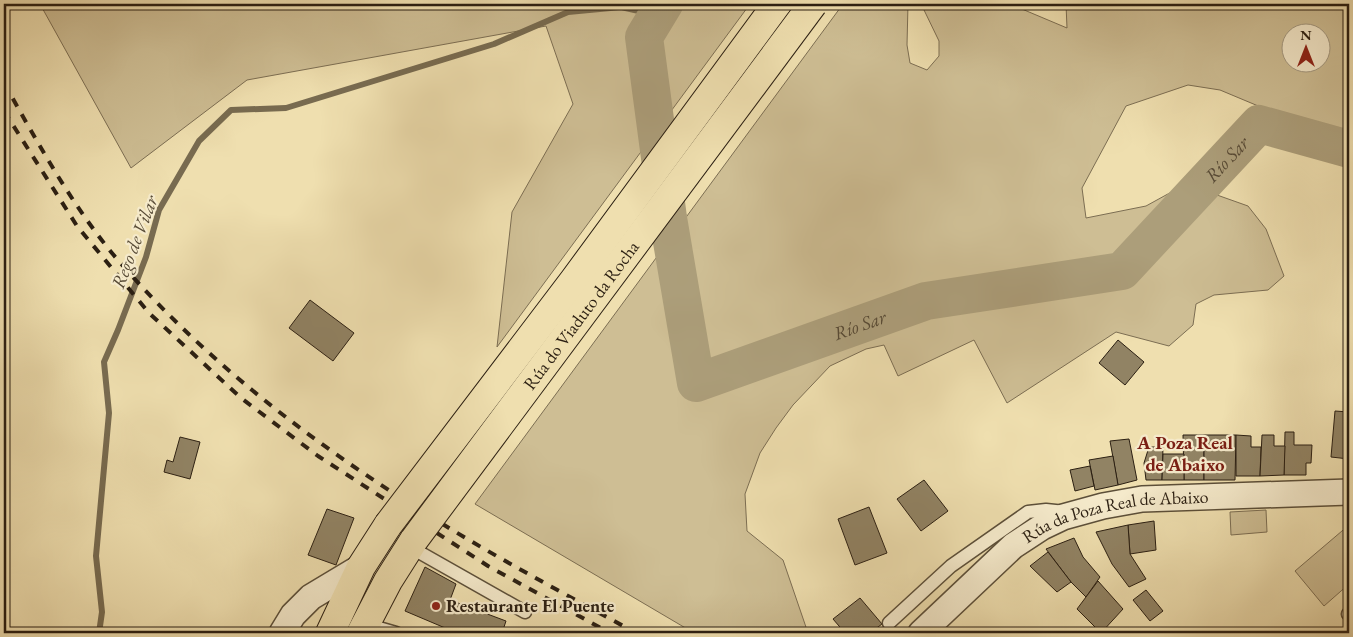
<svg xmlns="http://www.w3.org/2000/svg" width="1353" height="637" font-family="'EB Garamond',serif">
<rect width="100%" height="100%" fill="#efdfaf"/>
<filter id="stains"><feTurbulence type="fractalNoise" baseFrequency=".004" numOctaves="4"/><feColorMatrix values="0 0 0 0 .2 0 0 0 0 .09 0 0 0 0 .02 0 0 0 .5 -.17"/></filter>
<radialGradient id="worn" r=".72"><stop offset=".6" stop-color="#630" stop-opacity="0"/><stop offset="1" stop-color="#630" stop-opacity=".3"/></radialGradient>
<g fill="#cebe94" stroke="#7c6e53" fill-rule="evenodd">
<path d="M40,4h710l-253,343 15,-135 61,-108 -27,-78 -299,54 -116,88z"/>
<path d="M843,4h65l-1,41 3,18 17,7 12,-14v-15l-15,-31 2,-6h84l57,24 -1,-24h283v140l-129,-54 -32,-5 -62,21 -44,82 4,30 60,-12 40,-22 62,22 18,23 18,47 -16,14 -54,5 -18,9 -3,21 -24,21 -53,-14 -109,71 -33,-63 -76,36 -14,-31 -18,4 -36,17 -37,39 -17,23 -16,25 -15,41 2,37 36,29 25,73h-114l-219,-129zM1290,32h30v30h-30z"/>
<path d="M1266,510l1,22 -36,3 -1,-23z"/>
<path d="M1349,525v59l-25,22 -29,-35z"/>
</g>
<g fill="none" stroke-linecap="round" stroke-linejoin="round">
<path stroke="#786b50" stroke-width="6" d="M99,633l3,-21 -6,-56 13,-143 -5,-51 14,-32 28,-73 13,-47 40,-69 32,-31 55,-2 208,-64 74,-32 53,-5 36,8"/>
<path stroke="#ac9e7a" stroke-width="38" id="s1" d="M664,4l-20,33 24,181 28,165 230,-82 196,-30 137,-147 90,25"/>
</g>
<g fill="#918364" stroke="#2b1f12">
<path d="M310,300l44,33 -21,28 -44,-33z"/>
<path d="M1118,340l26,22 -19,23 -26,-22z"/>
<path d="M1335,411l14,1v47l-18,-2z"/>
<path d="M1285,432h9v13h18l-1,18h-5v12h-22z"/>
<path d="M1183,435h21v45h-20z"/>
<path d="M1204,435h32l-1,45h-31z"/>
<path d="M1236,435l15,1v11h10l-1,29h-24z"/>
<path d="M1262,435h12v11h11l-1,29 -24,1z"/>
<path d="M180,437l20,5 -10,37 -26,-7 3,-12 6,2z"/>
<path d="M1129,439l8,41 -19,5 -8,-44z"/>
<path d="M1149,447h14l-1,33h-16l-2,-17z"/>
<path d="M1163,454h21v26h-22z"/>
<path d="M1113,456l5,29 -23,5 -6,-30z"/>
<path d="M1090,466l4,20 -19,5 -5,-21z"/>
<path d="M924,480l24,31 -27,20 -24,-32z"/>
<path d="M869,507l18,46 -32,12 -17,-46z"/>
<path d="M327,509l27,9 -18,47 -28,-10z"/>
<path d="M1154,521l2,29 -26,4 -2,-29z"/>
<path d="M1128,525l2,29 16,25 -17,8 -17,-23 -16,-32z"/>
<path d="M1074,538l9,19 17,20 -14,20 -15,-15 -25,-33z"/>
<path d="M1048,552l23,30 -14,10 -27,-26z"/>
<path d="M425,567l31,17 -6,16 56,21 -4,12h-45l-52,-22z"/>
<path d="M1098,581l25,28 -22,24 -24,-24z"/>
<path d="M1146,590l17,21 -13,10 -17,-21z"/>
<path d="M860,598l22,26 -12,9h-25l-12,-14z"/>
</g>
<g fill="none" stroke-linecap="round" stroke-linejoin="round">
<g stroke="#5c4f39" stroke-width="15">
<g id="lane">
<path d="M410,547l115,65"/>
<path d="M1348,614l1,-1"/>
<path d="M889,623l62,-57 77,-54 18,-2 19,2"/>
<path d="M365,624l31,9"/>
</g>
</g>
<g stroke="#5c4f39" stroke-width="28">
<g id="street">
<path d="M282,633l11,-18 18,-18 50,-30"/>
<path id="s2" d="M921,633l92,-87 29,-19 21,-10 40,-11 39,-7 207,-7"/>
</g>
</g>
<g stroke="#2b1f12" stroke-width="30">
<g id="highway">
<path d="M330,633l31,-66 27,-42"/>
<path d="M361,633l27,-52 26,-41"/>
</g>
</g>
<use href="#lane" stroke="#f5eacb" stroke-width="12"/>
<use href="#street" stroke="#f5eacb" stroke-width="25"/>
<use href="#highway" stroke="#efdfaf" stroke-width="28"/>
<g stroke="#2b1f12" stroke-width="4" stroke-dasharray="9 9" stroke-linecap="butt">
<path d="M4,83c34,60 68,123 113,176 94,109 210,195 332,269 61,37 125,71 187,105"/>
<path d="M4,111l73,115 72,87 92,85 77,58 170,110 122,67"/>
</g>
<g stroke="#2b1f12" stroke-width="30" stroke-linecap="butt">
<g id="highway-bridge">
<path d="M388,525l186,-245 203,-276"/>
<path id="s3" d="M414,540l399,-536"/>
</g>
</g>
<use href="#highway-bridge" stroke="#efdfaf" stroke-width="28"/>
</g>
<circle fill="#8f2418" stroke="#f5eacb" stroke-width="2" cx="436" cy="606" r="5"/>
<g text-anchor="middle" stroke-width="4.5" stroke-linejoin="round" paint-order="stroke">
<g font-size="18" fill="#2b1f12" stroke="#f5eacb">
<text dy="6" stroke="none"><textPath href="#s3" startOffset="280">Rúa do Viaduto da Rocha</textPath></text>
<text dy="6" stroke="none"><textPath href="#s2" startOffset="236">Rúa da Poza Real de Abaixo</textPath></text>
</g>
<g font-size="18" font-weight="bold" fill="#2b1f12" stroke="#f5eacb" text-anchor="start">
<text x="446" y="612">Restaurante El Puente</text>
</g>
<g font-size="19" font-style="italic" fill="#584b36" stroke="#f5eacb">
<text dy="7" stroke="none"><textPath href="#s1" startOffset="984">Río Sar</textPath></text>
<text transform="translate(134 242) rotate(-69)" y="7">Rego de Vilar</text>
<text dy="7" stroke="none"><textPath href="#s1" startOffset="562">Río Sar</textPath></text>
</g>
<g font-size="19" font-weight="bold" fill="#7a1f14" stroke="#f5eacb">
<text x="1185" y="449">A Poza Real<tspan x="1185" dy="22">de Abaixo</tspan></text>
</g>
</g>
<rect width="1353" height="637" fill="none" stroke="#efdfaf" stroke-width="20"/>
<rect x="5" y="5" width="1343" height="627" fill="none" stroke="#2b1f12" stroke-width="2.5"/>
<rect x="10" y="10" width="1333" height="617" fill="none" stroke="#2b1f12"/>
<g transform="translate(1306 48)"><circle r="24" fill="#f5eacb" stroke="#a49981"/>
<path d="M0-4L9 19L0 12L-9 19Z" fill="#8f2418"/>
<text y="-8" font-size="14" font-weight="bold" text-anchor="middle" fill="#2b1f12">N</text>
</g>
<rect width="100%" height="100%" filter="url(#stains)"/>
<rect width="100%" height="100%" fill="url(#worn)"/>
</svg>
